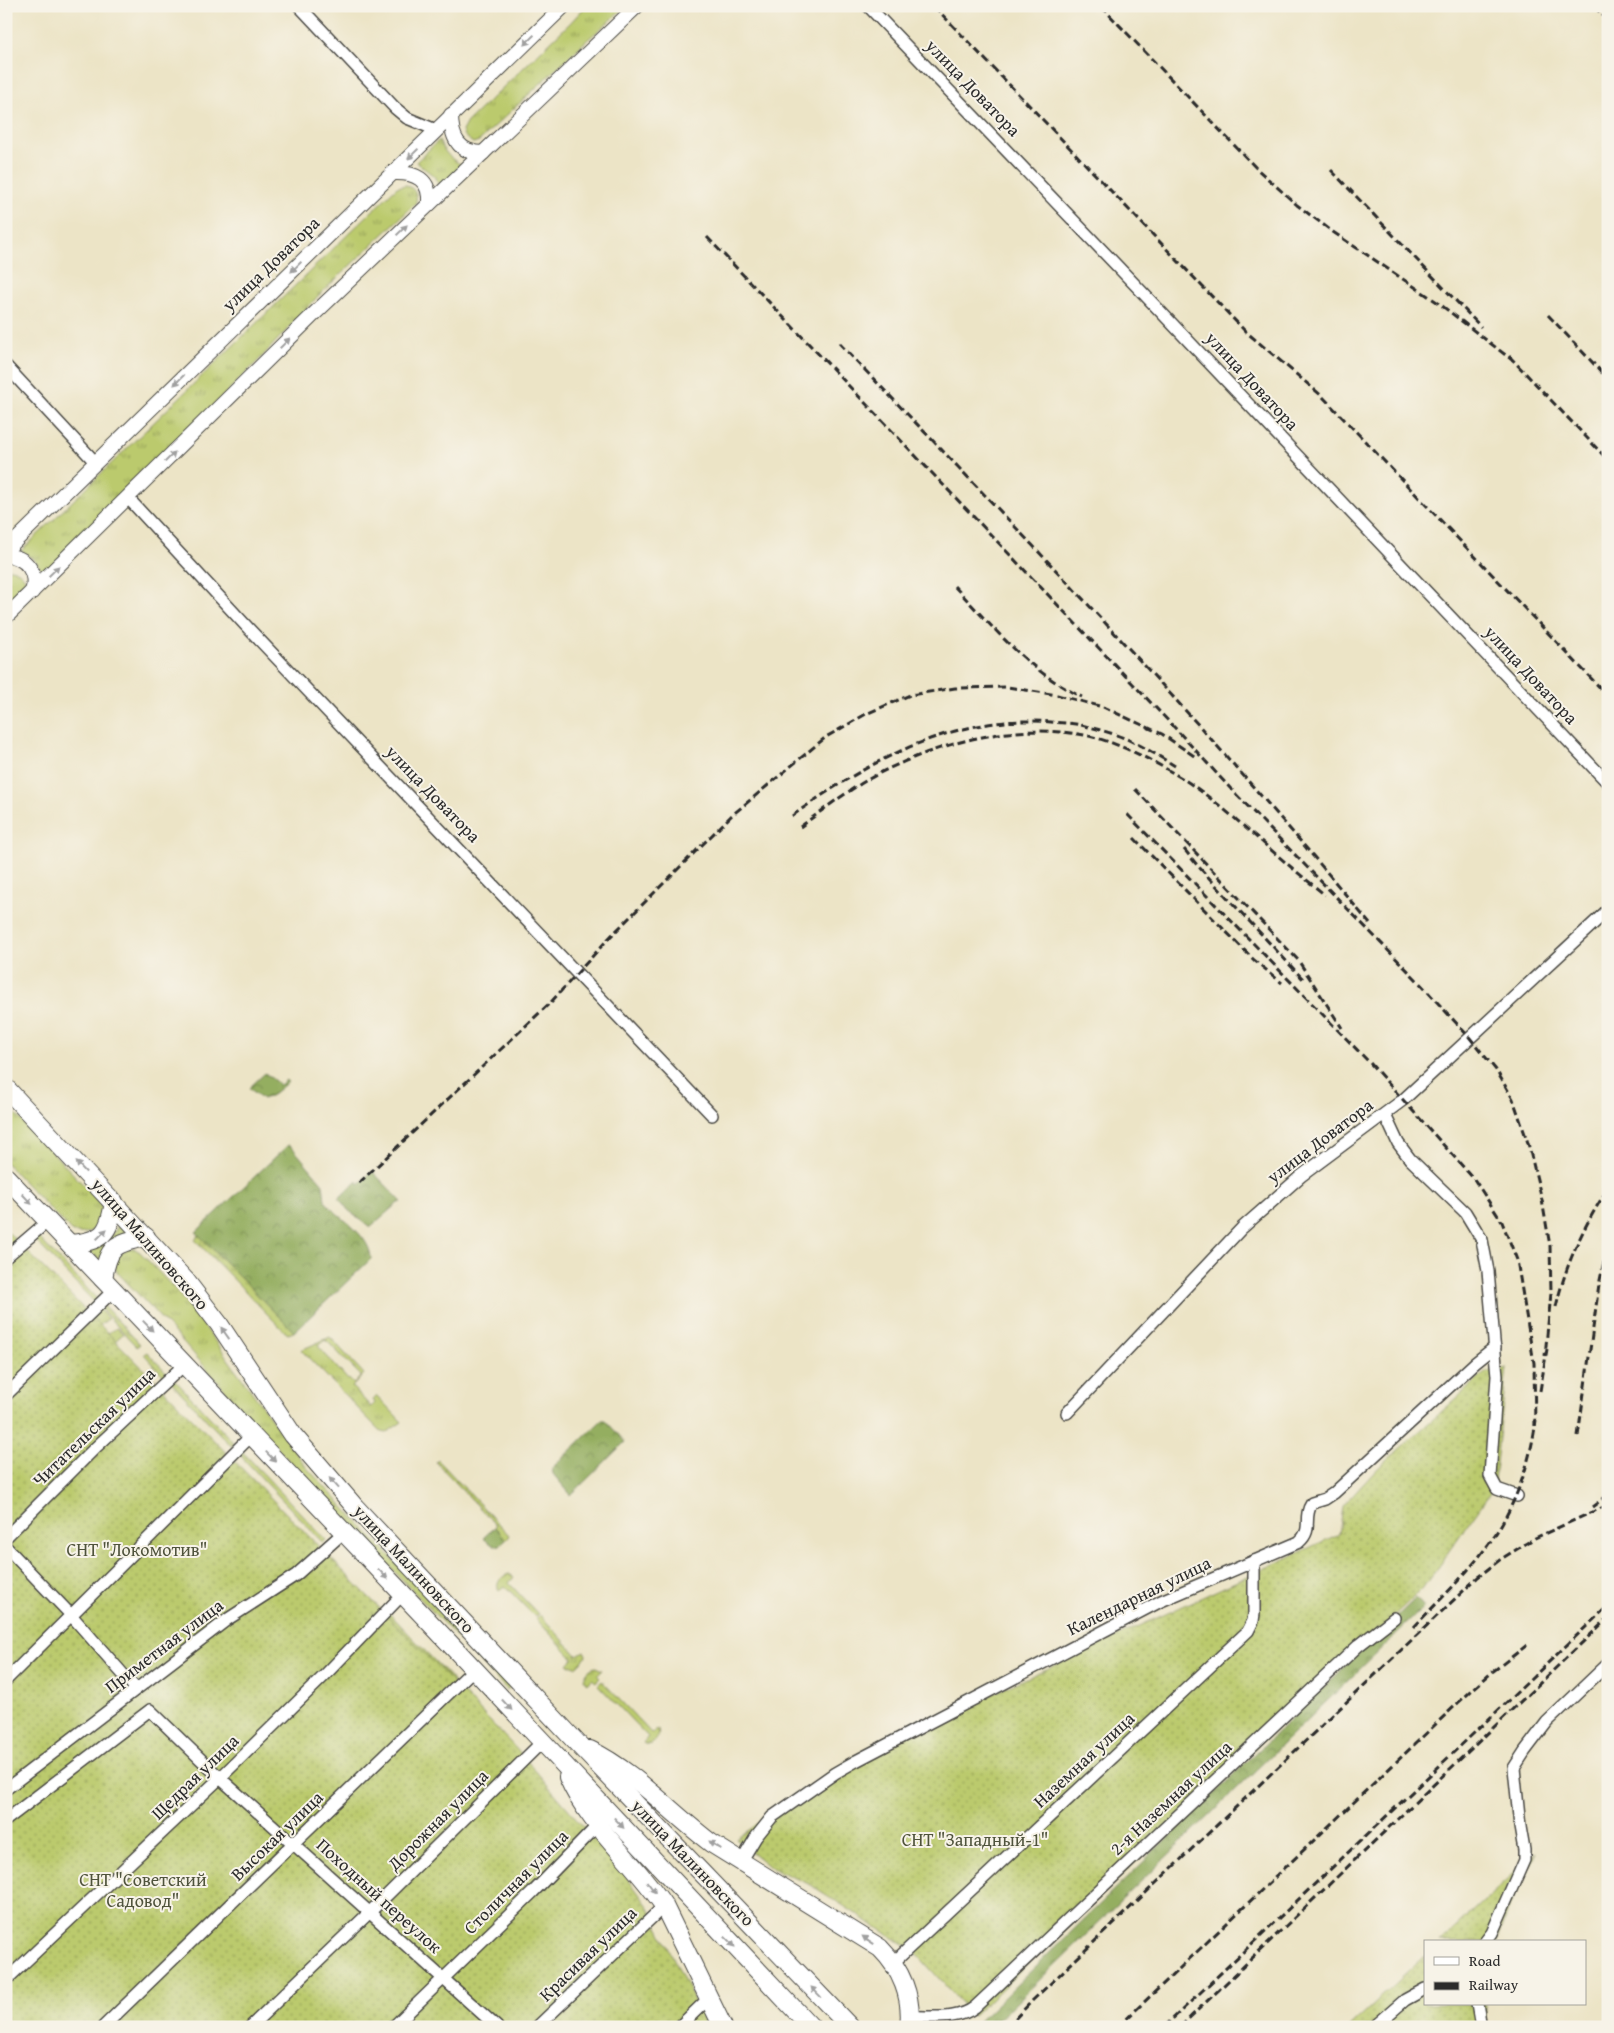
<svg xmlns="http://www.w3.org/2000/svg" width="1614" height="2033" font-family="'Gentium Book Plus',serif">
<defs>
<pattern id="grass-tufts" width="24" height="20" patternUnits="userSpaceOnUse" patternTransform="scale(1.25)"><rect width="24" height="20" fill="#bbca6d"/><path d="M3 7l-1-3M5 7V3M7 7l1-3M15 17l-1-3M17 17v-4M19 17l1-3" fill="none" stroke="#98a45a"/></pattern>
<pattern id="forest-crowns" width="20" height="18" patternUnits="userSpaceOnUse" patternTransform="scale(1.25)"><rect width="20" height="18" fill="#94ae60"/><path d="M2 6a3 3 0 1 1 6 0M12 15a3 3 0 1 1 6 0" fill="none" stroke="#798e4f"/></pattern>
<pattern id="garden-dots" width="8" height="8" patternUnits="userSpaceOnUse" patternTransform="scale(1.25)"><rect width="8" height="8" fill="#bbca6d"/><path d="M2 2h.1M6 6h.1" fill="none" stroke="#98a45a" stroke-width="1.8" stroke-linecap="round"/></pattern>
</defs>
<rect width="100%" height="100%" fill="#f7f3e8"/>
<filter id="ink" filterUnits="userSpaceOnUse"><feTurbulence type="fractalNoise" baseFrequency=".02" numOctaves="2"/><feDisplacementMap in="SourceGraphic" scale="10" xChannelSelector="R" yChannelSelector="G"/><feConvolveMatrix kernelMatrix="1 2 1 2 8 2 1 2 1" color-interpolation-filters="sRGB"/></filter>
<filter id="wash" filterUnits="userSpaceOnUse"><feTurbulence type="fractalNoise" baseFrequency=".0096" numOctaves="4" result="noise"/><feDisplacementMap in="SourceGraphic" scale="20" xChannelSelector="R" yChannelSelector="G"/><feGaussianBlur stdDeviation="1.12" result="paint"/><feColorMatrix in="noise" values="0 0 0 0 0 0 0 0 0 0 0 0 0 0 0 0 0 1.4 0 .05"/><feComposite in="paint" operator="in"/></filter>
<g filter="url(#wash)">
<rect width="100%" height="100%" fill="#ece4c6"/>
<g fill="url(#grass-tufts)" stroke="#737a4c" fill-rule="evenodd">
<path d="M586,6h41l-41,35 -107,100 -6,2 -9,-7 -2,-5 5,-9 103,-99z"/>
<path d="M439,140c5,12 11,19 23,25l-22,22 -6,-11 -18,-14z"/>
<path d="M406,185c9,4 13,10 9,19l-96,91 -61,66 -214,212 -9,-13 -14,-9 376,-364z"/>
<path d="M11,569c9,2 14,7 16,17l-4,6 -17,17v-39z"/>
<path d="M6,1104l94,98c10,20 -10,38 -29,29l-65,-68z"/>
<path d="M120,1221l12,13 -32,29 -11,-13c15,-5 25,-14 31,-29z"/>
<path d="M199,1235l95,97 -6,2 -4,-3 -89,-91z"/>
<path d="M37,1236l61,64 -3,3 -61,-64z"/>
<path d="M128,1249h7l5,3 31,33 28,34 108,149 205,217 -5,5 -249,-262 -72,-83 -68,-72 -3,-5 2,-12z"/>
<path d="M103,1305l37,39 -3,3 -37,-39z"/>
<path d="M99,1309l9,10 -31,23 -6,-6z"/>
<path d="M117,1328l6,6 -25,22 9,-23z"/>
<path d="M330,1337l34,37 -12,13 19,20 4,-4 -2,-3 4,-4 25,26 -16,11 -5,-1 -80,-82zM326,1340l35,36 -7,8 -5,-5 -1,1 -30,-34z"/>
<path d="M147,1352l22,23 -36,29 30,-29 -19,-21z"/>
<path d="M174,1379l61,65 -3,3 -61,-65z"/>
<path d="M241,1450l85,90 -3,3 -85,-90z"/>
<path d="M438,1460l72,76 -4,4 -11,-13 1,-2 -60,-63z"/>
<path d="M509,1574l5,3 -5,6 29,31 -3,3 -30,-31 -6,5 -1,-2c-2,-7 4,-13 11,-15z"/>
<path d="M389,1613l64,67 -3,3 -64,-67z"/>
<path d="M540,1615l37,40 7,-4 2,4 -4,7 -7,5 -7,-3 5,-6 -37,-39z"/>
<path d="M596,1667l6,3 -5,5 3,3 -4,4 -4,-3 -5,5 -3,-5c2,-6 5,-11 12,-12z"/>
<path d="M602,1681l50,53 6,-5 1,6 -7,9 -5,1 -4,-2 5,-6 -50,-52z"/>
</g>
<g fill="url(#forest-crowns)" stroke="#606c46">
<path d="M265,1073l15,12 6,-5 2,2 -16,13 -9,4 -14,-11z"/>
<path d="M288,1145l4,2 31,37 2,16 4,6c14,14 42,31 42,53l-77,73 -98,-100z"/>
<path d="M372,1171l30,31 -4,1 -28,24 -22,-17 -9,-12 18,-17 2,3z"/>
<path d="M602,1420h3l20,22 -54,53 -18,-21 -1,-6z"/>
<path d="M495,1527l11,13 -6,5 -6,1 -11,-8z"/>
<path d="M1416,1598l8,9 -433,420h-18z"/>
</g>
<g fill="url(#garden-dots)" stroke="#737a4c">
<path d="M6,1230l447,452 68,72 104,121 23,31 59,121h-701z"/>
<path d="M1507,1368l-14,121 -71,100 -449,427 -59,-65 -103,-66 -41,-18 -34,-28 113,-79 490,-226 4,-28 35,-38 107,-95z"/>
<path d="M1537,1852l-22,39 -18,51h-57z"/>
<path d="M1425,1956v48h61l-1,23h-136z"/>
</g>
</g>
<g filter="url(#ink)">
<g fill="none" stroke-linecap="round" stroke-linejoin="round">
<g stroke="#484742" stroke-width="14">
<g id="minor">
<path d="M299,6l96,102 12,10 29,12"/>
<path d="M868,6l274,286 466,491"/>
<path d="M6,366l90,97"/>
<path d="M128,498l121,131 463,486"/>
<path d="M1385,1115l13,28 12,16 55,53 17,28 6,31 9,105 -7,100 7,13 20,7"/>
<path d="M6,1257l42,-36"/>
<path d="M6,1395l108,-105"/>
<path d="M1067,1413l175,-185 59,-52 102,-76 205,-190"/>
<path d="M6,1537l88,-88 91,-85"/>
<path d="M6,1547l65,68 65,74"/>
<path d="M6,1680l245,-244"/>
<path d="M6,1789l222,-170 68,-44 47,-42"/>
<path d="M6,1820l144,-110 70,68 277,249"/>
<path d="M741,1862l15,-25 16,-20 63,-44 21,-12 305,-160 138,-59c15,-13 3,-24 13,-39l13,-4 9,-6 141,-130 20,-16"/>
<path d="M1485,1942l7,-9 32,-73v-10l-4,-23 -6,-59 11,-17 22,-29 61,-58"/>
<path d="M893,1963l355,-332 5,-10 1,-7v-53"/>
<path d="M6,1980l214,-202 104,-102 79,-82"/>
<path d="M1477,2004l4,23"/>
<path d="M910,2017c22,-1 47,4 65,-10l383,-361 36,-28"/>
<path d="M103,2027l371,-358"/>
<path d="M250,2027l121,-116 171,-169"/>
<path d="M393,2027l140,-135 66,-68"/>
<path d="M537,2027l127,-121"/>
<path d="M679,2027l30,-29"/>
<path d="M1374,2027l31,-27 20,-11"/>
</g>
</g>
<g stroke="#484742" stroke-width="16">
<g id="tertiary">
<path d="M451,115c0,23 8,38 32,38"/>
<path d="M393,173c22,-1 38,6 36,31"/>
<path d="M6,550l558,-544"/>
<path d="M6,556c21,0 32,18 26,36"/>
<path d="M6,617l307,-302 324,-309"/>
</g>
</g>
<g stroke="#484742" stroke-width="20">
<g id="trunk">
<path d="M6,1088l180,193 33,43 74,111 62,72 224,238 271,282"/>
<path d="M6,1177l468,492 337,358"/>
<path d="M70,1244c33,-3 39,-10 44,-42"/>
<path d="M103,1279c5,-33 12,-36 43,-42"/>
<path d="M590,1750c44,21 81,63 121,93l169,105c21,21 33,49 29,79"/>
<path d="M568,1777c21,49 67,85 96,129l59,121"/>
</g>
</g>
<use href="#minor" stroke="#fff" stroke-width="11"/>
<use href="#tertiary" stroke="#fff" stroke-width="14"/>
<use href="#trunk" stroke="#fff" stroke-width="18"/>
<g stroke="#2b2b2b" stroke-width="3" stroke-dasharray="8 4" stroke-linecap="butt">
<path d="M934,6l311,325 77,65 286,300"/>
<path d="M1101,6l156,163 40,36 36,27 104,70 75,58"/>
<path d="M1594,6l14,15"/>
<path d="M1605,6l3,3"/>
<path d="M1331,170l150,157"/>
<path d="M707,237l468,491 55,60 185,190 55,60 26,32 17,29 15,44 14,57 8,46 1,47 -6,63"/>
<path d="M1548,315l60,64"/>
<path d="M839,343c182,189 364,378 531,581"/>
<path d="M1509,356l99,104"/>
<path d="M954,586c39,41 76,87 128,111"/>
<path d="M1135,789l163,171 44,68"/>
<path d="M1127,814l243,249 104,116 28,43 15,38 17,103 1,63"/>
<path d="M792,816c75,-54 163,-103 259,-94 11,1 23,1 34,4 16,4 35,9 50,17 14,7 27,15 40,23"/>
<path d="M800,827c28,-21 56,-43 88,-58 59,-28 125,-45 190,-35 31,4 70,24 97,40 31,18 59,44 86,67 21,19 42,36 64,54"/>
<path d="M1134,838l120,122 28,23"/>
<path d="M1184,849l13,16 107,115"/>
<path d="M359,1183l193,-182 57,-63 122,-122 95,-79 40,-23 44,-19 45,-7 52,-1 50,8 46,12 59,27 35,24"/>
<path d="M1556,1307c9,-41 28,-83 52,-118"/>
<path d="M1540,1391l7,-42"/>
<path d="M1578,1436l21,-151 9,-43"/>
<path d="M1592,1507l16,-12"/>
<path d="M1414,1627c30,-32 65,-64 87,-102 19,-32 30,-68 35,-105"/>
<path d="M1007,2027l26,-27 445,-423 23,-18 34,-21 73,-33"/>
<path d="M1118,2027l340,-324 33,-30 36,-28"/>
<path d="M1164,2027l444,-421"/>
<path d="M1180,2027l428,-409"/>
</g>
</g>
<defs><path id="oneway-solid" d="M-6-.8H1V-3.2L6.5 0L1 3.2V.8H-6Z" transform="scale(1.25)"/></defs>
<g fill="#a0a0a0">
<use href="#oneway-solid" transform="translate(529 40) rotate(136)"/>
<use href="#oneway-solid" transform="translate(413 154) rotate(136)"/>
<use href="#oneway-solid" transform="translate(402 230) rotate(-44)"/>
<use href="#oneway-solid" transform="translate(296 267) rotate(136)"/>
<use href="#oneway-solid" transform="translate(285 343) rotate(-45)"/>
<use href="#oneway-solid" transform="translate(179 380) rotate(135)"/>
<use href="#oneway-solid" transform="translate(170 457) rotate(-45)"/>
<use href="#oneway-solid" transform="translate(54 571) rotate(-44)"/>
<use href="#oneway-solid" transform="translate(81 1167) rotate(-133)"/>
<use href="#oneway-solid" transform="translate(27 1199) rotate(47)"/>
<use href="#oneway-solid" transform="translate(102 1234) rotate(-45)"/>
<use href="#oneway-solid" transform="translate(148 1326) rotate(46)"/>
<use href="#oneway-solid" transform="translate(225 1333) rotate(-125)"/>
<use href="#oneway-solid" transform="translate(271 1457) rotate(46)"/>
<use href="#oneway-solid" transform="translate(334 1483) rotate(-132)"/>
<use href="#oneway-solid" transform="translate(383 1574) rotate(46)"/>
<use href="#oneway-solid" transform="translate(507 1705) rotate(47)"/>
<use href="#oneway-solid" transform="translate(619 1823) rotate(47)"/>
<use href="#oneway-solid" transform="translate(715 1845) rotate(-147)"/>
<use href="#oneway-solid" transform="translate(651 1887) rotate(53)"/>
<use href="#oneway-solid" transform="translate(868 1940) rotate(-146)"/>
<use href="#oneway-solid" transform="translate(730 1942) rotate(46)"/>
<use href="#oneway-solid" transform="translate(816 1992) rotate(-134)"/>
</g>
</g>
<g text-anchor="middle" stroke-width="4" stroke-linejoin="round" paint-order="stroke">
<g font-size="18" fill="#2b2b2b" stroke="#f7f3e8">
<text transform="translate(973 88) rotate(46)" y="6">улица Доватора</text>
<text transform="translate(271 264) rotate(-44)" y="6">улица Доватора</text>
<text transform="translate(1252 381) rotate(47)" y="6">улица Доватора</text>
<text transform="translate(1531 675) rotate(47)" y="6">улица Доватора</text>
<text transform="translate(433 794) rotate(46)" y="6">улица Доватора</text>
<text transform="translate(1320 1141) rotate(-37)" y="6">улица Доватора</text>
<text transform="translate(150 1244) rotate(49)" y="6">улица Малиновского</text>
<text transform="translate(94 1427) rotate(-44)" y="6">Читательская улица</text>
<text transform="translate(414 1569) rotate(47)" y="6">улица Малиновского</text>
<text transform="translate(1139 1596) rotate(-26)" y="6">Календарная улица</text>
<text transform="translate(164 1646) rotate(-37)" y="6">Приметная улица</text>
<text transform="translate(1084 1760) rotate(-43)" y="6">Наземная улица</text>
<text transform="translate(195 1777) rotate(-44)" y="6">Щедрая улица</text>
<text transform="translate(1171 1798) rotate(-43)" y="6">2-я Наземная улица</text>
<text transform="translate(438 1820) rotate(-45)" y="6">Дорожная улица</text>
<text transform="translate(277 1836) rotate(-44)" y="6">Высокая улица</text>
<text transform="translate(693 1863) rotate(46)" y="6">улица Малиновского</text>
<text transform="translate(516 1882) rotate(-45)" y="6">Столичная улица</text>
<text transform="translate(379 1896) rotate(42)" y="6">Походный переулок</text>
<text transform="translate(588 1954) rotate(-44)" y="6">Красивая улица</text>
</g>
<g font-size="18" fill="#4f533c" stroke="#f7f3e8">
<text x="137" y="1556">СНТ "Локомотив"</text>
<text x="975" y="1846">СНТ "Западный-1"</text>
<text x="143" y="1886">СНТ "Советский<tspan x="143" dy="21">Садовод"</tspan></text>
</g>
</g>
<rect width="1614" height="2033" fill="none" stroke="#f7f3e8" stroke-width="25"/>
<rect x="1424" y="1940" width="162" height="65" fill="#f7f3e8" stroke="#a5a39c"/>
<rect x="1434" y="1957" width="25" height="8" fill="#ffffff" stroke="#a5a39c"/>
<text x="1469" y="1966" font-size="15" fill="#2b2b2b">Road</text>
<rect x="1434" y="1982" width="25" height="8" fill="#2b2b2b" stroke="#a5a39c"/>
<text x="1469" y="1990" font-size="15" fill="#2b2b2b">Railway</text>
</svg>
